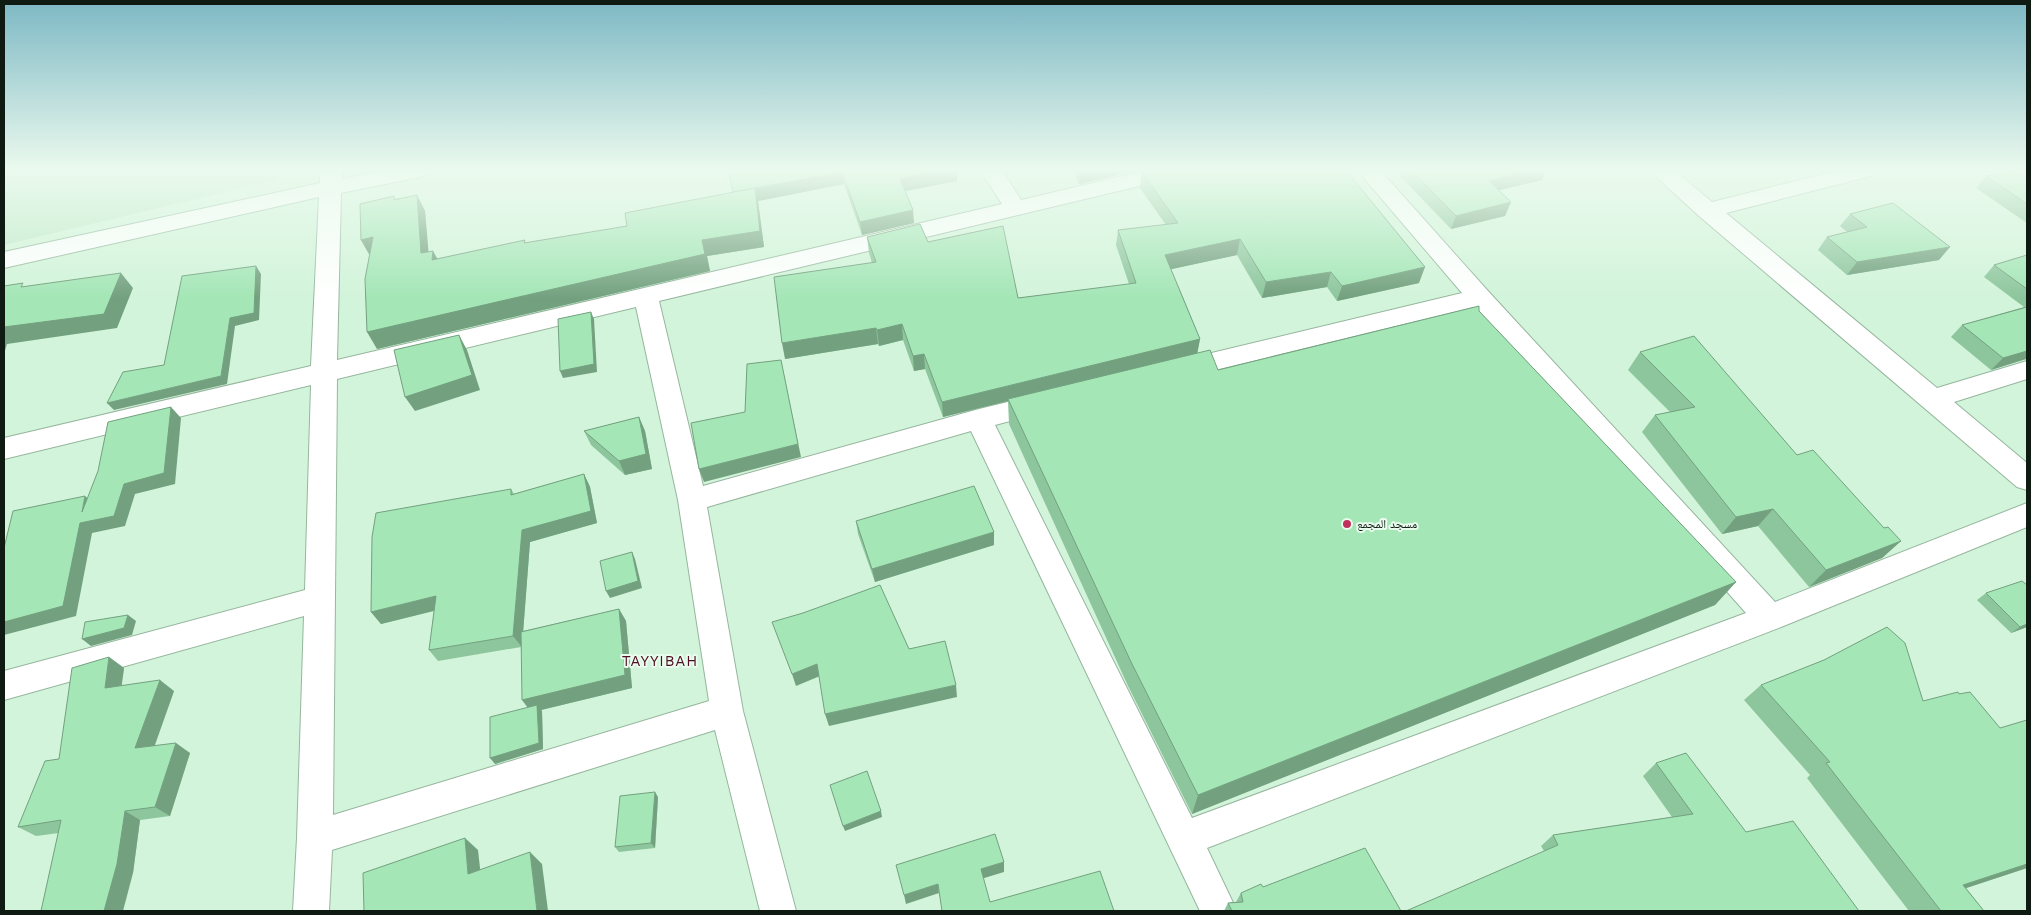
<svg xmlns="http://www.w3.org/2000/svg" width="2031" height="915" font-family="'Work Sans','Noto Naskh Arabic',sans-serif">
<rect width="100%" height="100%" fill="#d2f4da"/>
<path fill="#c0e9ca" d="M4,170h273l-1,10 -272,65z"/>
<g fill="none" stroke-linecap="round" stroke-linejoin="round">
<g stroke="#96b69e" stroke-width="2">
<g id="minor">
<path d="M320,170h22v9l43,-9h46l-3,5 -8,2 -79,16 -4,167 665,-156 -22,-34h22l19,30 127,-30h40l-3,5 -8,2 -518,124 44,185 276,-77 65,-16 9,3 4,7 -4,7 -58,15 197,393 554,-205 -272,-306 -296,72 -9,-2 -4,-7 4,-7 9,-2 284,-68 -105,-123h23l108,121 287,311 252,-99v24l-246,100 -574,221 30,63h-37l-229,-480 -264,76 36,204 53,200h-36l-45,-181 -383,120 -3,61h-36l4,-73 7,-222 -300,84v-29l301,-81 6,-205 -307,74v-21l307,-72 8,-169 -315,71v-16l316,-69zM636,307l42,193 31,201 -376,114 4,-436z"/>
<path d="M1649,170h25l38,32 128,-32h38l-3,5 -149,38 211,175 90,-27v18l-73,23 73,61v27l-10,-3 -318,-271z"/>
</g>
</g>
<use href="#minor" fill="#fff" fill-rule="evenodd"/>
</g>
<g fill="#8dc69d">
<path d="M728,170h240l-11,1v10l-52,10 9,32 -52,12 -18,-51 -86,17 6,46 -57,9 3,15 -333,78 -7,-94 -9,-15 33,-44 1,3 22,-4 8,16 3,41 10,7 189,-33 106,-34z"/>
<path d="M1072,170h67l-60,14z"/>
<path d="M1399,170h147l-4,10 -43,10 12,12 -6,14 -54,13 -53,-55z"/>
<path d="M2027,170v53l-51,-35 10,-12z"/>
<path d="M1142,172l277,111 -82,18 -10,-14 -65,11 -25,-43 -66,14 29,70 -3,14 21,17 261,-59 257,271 -21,23 -523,209 -64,-128 -119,-262 -1,-23 -65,16 -18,-48 -11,2 -11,-31 -24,6 -1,-2 -93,15 87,-96 -3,-10 -2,-16 61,5 90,56 111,-14 -13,-39 2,-15 48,-5 -26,-37z"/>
<path d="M1850,214l89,46 -92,15 -29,-25 9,-13 20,-5 -7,-6z"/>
<path d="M2027,255v105l-1,-1 -35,11 -40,-33 11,-12 62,-18 -40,-30 10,-12z"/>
<path d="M1640,352l157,103 87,73 17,13 -19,17 -73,29 -51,-61 -36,8 -80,-102 13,-17 15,-3 -42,-42z"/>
<path d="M639,417l6,14 7,38 -27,6 -34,-30 -7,-14z"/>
<path d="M584,474l6,13 7,36 -67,19 -7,89 96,-22 7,12 6,67 -91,22 1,1 1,38 -48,15 33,-57 -7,-60 -83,14 -9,-11 5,-39 -53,13 -10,-12 140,-123 3,5z"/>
<path d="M856,521l138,24 -119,37 -17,-48z"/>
<path d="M1986,593l41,34 -16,6 -34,-33z"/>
<path d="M109,657l15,11 -3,18 53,5 -20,55 36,7 -20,63 -30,4 -7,53 -74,-40 -23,3 -18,-9 41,-68z"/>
<path d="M1761,685l162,16 77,27 27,140 -61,20 18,23h-75l-102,-133 3,-3 -66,-75z"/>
<path d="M1656,763l90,69 -202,19 -3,-5 12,-11 119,-18 -29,-41z"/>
<path d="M658,797l-3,51 -36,4 -4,-5z"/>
<path d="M1263,887l138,24h-177l4,-8 8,-1 5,-9z"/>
</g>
<g fill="#73a17f">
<path d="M944,170h13v11l-56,11 -1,-13z"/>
<path d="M1080,170h59l-60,14z"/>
<path d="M1532,170h14l-4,10 -58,14 5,-13z"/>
<path d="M842,172l2,12 -86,17 6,46 -57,9 3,15 -333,78 -10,-17 335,-92 31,-47z"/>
<path d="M417,195l8,16 5,58 -9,-16z"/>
<path d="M1511,202l-6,14 -54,13 5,-13z"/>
<path d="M913,210l1,13 -52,12 -2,-13z"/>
<path d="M373,237l-3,19 -9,-16z"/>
<path d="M1240,239l-3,16 -74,16 2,-16z"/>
<path d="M1950,247l-11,13 -92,15 10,-13z"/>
<path d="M433,251l9,16 -10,-7z"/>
<path d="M256,266l5,8 -2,46 -24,6 -8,58 -113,26 -7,-7 114,-27 9,-58z"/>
<path d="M1425,267l-6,16 -82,18 5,-15z"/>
<path d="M1331,272l-4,15 -65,11 4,-16z"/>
<path d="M121,273l12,15 -16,40 -110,16 -3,10v-27z"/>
<path d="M591,312l3,7 3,53 -34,6 -3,-7z"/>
<path d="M902,324l1,16 -24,6 -2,-16z"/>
<path d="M876,328l2,16 -93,15 -3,-16z"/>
<path d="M459,335l8,15 13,40 -65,21 -10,-14z"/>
<path d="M1200,339l-3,16 -189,44v2l-65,16 -1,-15z"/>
<path d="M2027,351v7l-1,1 -35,11 12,-12z"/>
<path d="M924,354l1,15 -11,2 -1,-15z"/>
<path d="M781,360l20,97 -97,25 -5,-13 99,-25z"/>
<path d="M171,407l10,11 -6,66 -40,10 -10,32 -33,7 -16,83 -72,19v-13l78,-110 3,-16 12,11 27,-23z"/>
<path d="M639,417l6,14 7,38 -27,6 -6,-14z"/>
<path d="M584,474l6,13 7,36 -67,19 -8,105 -9,-11 9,-106z"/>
<path d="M1773,509l-15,17 -36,8 14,-17z"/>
<path d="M994,532v13l-119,37 -3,-13z"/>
<path d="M1901,541l-19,17 -73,29 17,-17z"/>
<path d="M632,552l3,7 7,29 -32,10 -4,-7z"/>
<path d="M1736,582l-21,23 -523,209 6,-19z"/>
<path d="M436,596l9,12 -64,16 -10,-12z"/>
<path d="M619,609l7,12 6,67 -91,22 1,1 1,38 -48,15 -5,-6 41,-46 -9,-12z"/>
<path d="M128,615l8,6 -4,14 -41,11 -9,-7z"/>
<path d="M2027,624v3l-16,6 9,-6z"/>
<path d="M109,657l15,11 -4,31 -15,-11z"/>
<path d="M817,664l3,12 -24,10 -4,-12z"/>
<path d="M160,680l14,11 -24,68 -15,-11z"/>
<path d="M956,685l1,12 -128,29 -4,-12z"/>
<path d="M176,743l14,10 -20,63 -15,-9z"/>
<path d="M655,792l3,5 -3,51 -4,-5z"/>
<path d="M125,811l15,9 -7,53 -10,38h-19z"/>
<path d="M881,811l1,6 -37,14 -2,-5z"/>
<path d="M465,838l13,12 4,36 -14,-12z"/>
<path d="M530,852l12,12 6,47h-11z"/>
<path d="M1004,862v10l-23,7v-10z"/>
<path d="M2027,864v4l-88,29 24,-12z"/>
<path d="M938,884l1,9 -33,11 -2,-9z"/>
</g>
<g fill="#a4e6b6" stroke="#73a17f">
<path d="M728,170h216l-44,9 13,31 -53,12 -18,-50 -109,20z"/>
<path d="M1150,170h192l4,5 3,-1 76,93 -83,19 -11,-14 -65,10 -26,-43 -75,16 35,84 -258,63 -18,-48 -11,2 -11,-32 -25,6 -1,-2 -94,15 -8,-66 102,-15 -9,-25 53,-13 8,18 75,-16 15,72 118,-15 -18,-53 60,-7 -36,-51z"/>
<path d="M1411,170h121l-43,11 22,21 -55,14z"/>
<path d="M2024,170h3v34l-41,-28z"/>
<path d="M755,188l5,43 -58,9 3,14 -338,78 -2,-53 8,-42 -12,3 -1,-36 34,-8v4l23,-5 4,58 12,-2 -1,9 93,-20 -1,3 103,-17 -2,-13z"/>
<path d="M1893,203l57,44 -93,15 -30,-25 40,-10 -17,-13z"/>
<path d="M2027,255v34l-33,-24z"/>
<path d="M256,266l-2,47 -24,5 -9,58 -114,27 16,-31 41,-7 18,-89z"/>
<path d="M121,273l-17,41 -100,13v-41l19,-3 -2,4z"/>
<path d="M1479,306v5l257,271 -538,213 -66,-131 -124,-265 202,-49 8,20z"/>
<path d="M2027,307v44l-24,7 -41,-33z"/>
<path d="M591,312l3,52 -34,7 -2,-52z"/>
<path d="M459,335l13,40 -67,22 -11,-47z"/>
<path d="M1694,336l103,119 16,-5 71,78 4,-1 13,14 -75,29 -53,-61 -37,8 -81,-102 40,-8 -55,-55z"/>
<path d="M781,360l17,84 -99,25 -8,-46 54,-11 2,-48z"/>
<path d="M171,407l-7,66 -40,11 -10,32 -34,7 -17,83 -59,16v-74l9,-37 72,-15 -3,16 16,-41 10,-49z"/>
<path d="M639,417l7,37 -27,7 -35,-30z"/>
<path d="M584,474l7,37 -69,19 -9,106 -84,14 7,-54 -65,16 1,-75 4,-24 135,-24v6z"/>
<path d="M974,486l20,46 -122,37 -16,-48z"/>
<path d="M632,552l6,29 -32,10 -6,-30z"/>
<path d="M2022,581l5,4v39l-7,3 -34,-34z"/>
<path d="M880,585l29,64 36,-8 11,44 -131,29 -8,-50 -25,10 -20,-52 31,-9z"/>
<path d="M619,609l6,66 -103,25 -1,-68z"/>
<path d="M128,615l-4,13 -42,11 3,-17z"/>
<path d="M1887,627l18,16 18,58 35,-9 1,2 11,-2 30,36 27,-8v144l-64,21 21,26h-43l-115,-148 4,-1 -69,-77 63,-25z"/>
<path d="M109,657l-4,31 55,-8 -25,68 41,-5 -21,64 -30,4 -8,53 -13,47h-63l20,-91 -43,7 27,-66 14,-2 13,-91z"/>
<path d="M537,705l2,38 -49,15v-41z"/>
<path d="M1686,753l60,79 47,-11 66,90h-453l152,-66 -5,-10 140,-21 -37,-51z"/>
<path d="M867,771l14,40 -38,15 -13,-41z"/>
<path d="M655,792l-4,51 -36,4 5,-51z"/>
<path d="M995,834l9,28 -23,7 9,33 110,-31 14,40h-172l-4,-27 -34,11 -8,-30z"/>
<path d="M465,838l3,36 62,-22 7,59h-173l-1,-38z"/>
<path d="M1365,848l36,63h-169l-4,-8 15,-1 -2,-9 20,-9 2,3z"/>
</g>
<linearGradient id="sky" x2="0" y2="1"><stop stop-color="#7db8c4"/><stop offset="0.57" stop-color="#ebfaee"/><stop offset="1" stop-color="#ebfaee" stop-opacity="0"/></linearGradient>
<rect width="2031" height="298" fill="url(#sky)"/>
<circle fill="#bf305c" stroke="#e9fdee" stroke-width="2" cx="1347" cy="524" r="5"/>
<g text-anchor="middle" stroke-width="4" stroke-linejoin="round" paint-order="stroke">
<g font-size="12" fill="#0f1b12" stroke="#e9fdee" text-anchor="start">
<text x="1357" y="528">مسجد المجمع</text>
</g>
<g font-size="15" letter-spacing="1" fill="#510d23" stroke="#e9fdee">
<text x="660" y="666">TAYYIBAH</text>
</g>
</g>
<rect width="2031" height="915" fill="none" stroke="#0f1b12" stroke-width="10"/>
</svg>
